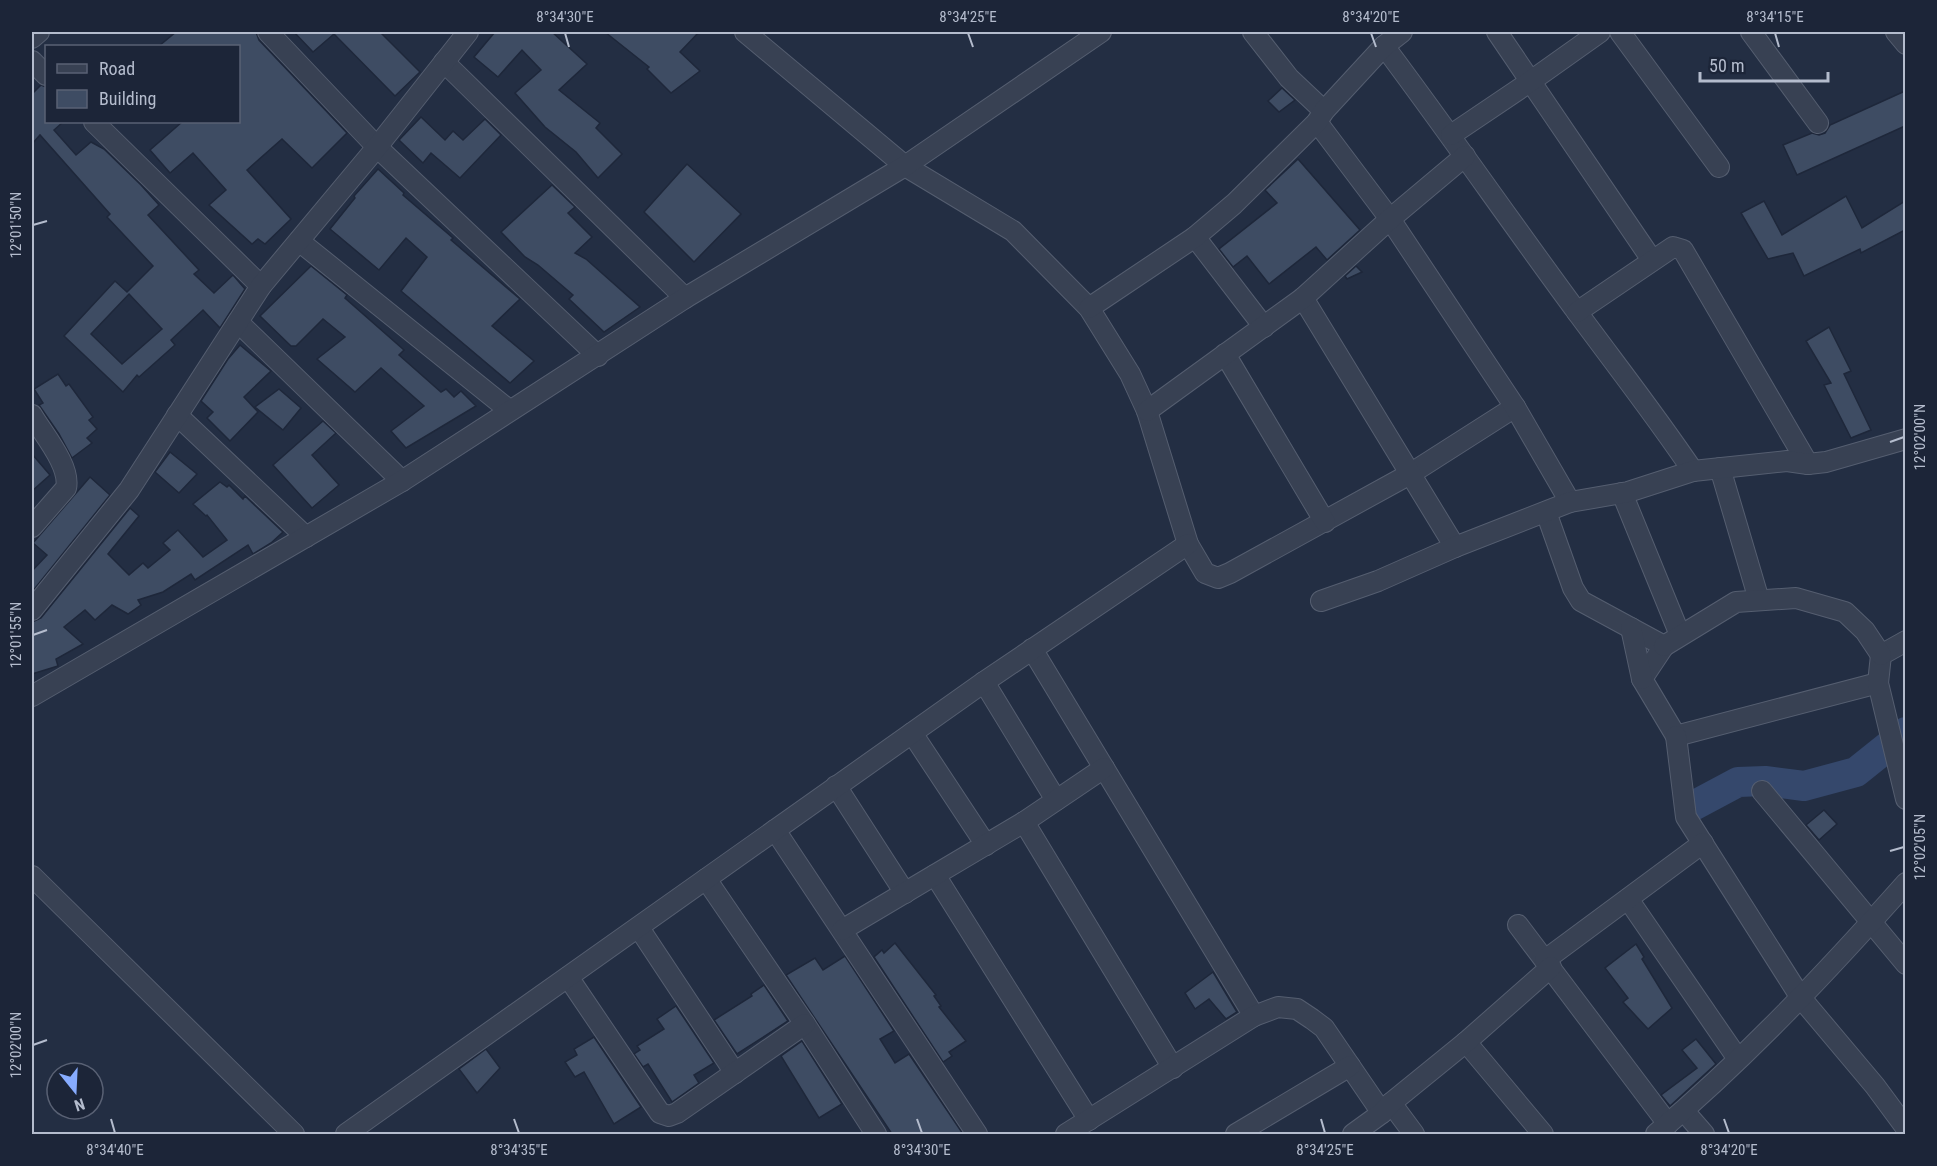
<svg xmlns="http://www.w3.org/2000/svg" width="1937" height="1166" font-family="'Roboto Condensed',sans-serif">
<rect width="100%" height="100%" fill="#232e43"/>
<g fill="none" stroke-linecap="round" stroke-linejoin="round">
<path stroke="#35486c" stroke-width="30" d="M1693,806l45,-24 27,-1 39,5 52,-14 50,-40"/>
</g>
<g fill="#3e4c63" stroke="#1e273a" stroke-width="1.5" fill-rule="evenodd">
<path d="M176,32h80l3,8 88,93 -35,35 -30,-29 -35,31 44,49 -26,25 -7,-5 -6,5 -43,-39 17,-15 -33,-37 -23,20 -20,-23 32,-28h56v-76h-79z"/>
<path d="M294,32h86l40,40 -25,24 -61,-62 -21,18z"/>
<path d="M495,32h57l35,32 -28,26 41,33 -4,5 26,26 -24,24 -22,-26 -31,-25 -30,-34 26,-23 -19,-20 -24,27 -24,-20z"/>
<path d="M605,32h94l-19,20 20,19 -29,22 -24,-24 2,-2z"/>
<path d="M41,85l5,2v35h17l-9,8 22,25 15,-13 13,7 37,36 18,20 -11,10 51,55 -5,4 20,19 19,-18 12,14 -25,39 -17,-18 -32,30 4,5 -36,32 -2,-2 -14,17 -59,-56 51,-55 12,11 26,-26 -46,-49 3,-3 -70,-79 -8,9v-50zM129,294l33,35 -40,35 -31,-30z"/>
<path d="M1282,88l13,12 -16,12 -11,-11z"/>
<path d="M1905,91v35l-108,49 -14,-30 29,-12 7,2 6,-2 5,-8z"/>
<path d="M421,117l24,23 8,-9 10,9 22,-21 16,16 -41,43 -29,-25 -8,10 -24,-23z"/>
<path d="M1298,159l62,71 -33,30 -11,-13 -47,37 -22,-28 -14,11 -14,-18 58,-46 -12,-13z"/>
<path d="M687,164l54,50 -47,48 -50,-50z"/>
<path d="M378,169l26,24 -1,2 50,43 -2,2 69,59 -28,27 42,35 -24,22 -109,-92 26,-34 -21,-19 -27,32 -49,-41 25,-31 -1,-2z"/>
<path d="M552,185l23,22 -7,6 24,24 -17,16 11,6 54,48 -36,25 -35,-33 4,-4 -35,-30 -13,-8 -24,-25z"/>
<path d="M1846,196l16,32 43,-27v29l-44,23 -1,-4 -56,27 -11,-23 -25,6 -27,-46 23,-12 18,34z"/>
<path d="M311,266l36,29 -2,3 59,52 -5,5 42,37 5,-3 8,8 7,-6 15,15 -70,42 -15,-17 33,-25 -43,-38 -26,24 -38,-33 28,-22 -22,-18 -27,27h-5l-31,-30z"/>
<path d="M1356,266l6,6 -15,7 -2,-3z"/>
<path d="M1829,327l22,44 -7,3 27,56 -20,8 -27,-53 7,-2 -25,-42z"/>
<path d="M240,345l31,26 -27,26 14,15 -28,29 -23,-23 6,-6 -12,-11 27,-42z"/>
<path d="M58,374l8,12 3,-2 24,33 -4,3 8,9 -10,9 5,5 -20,15 -13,-24 -20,-29 4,-2 -9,-14z"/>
<path d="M279,389l22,19 -18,22 -28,-23z"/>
<path d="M323,421l13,12 -24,22 27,30 -27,23 -39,-43z"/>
<path d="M170,452l27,22 -18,19 -24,-21z"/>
<path d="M32,454l18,21 -18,16z"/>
<path d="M90,477l20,18 -78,97v-21l15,-16 -14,-12z"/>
<path d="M220,482l7,5 2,-2 14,14 2,-3 38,36 -12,11 -18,11 -5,-9 -53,35 -4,-6 -28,18 -25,8 3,5 -13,9 -16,-9 -17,15 -10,-10 -21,17 19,17 -27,15 2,7 -26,8v-52l9,-4 89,-110 9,8 -31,38 21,21 14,-12 5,5 22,-18 -7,-7 15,-13 25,27 24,-17 -20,-25 -1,1 -13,-12z"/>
<path d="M1824,810l13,14 -18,16 -13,-15z"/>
<path d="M895,943l41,52 -2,1 7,10 -2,1 27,34 -17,11 3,4 -9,6 -69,-105 8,-7 2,3z"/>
<path d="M1636,944l8,13 -2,2 30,49 -24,21 -25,-27 5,-4 -23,-30z"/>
<path d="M845,956l49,75 -14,8 15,24 14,-9 54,80h-71l-106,-159 29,-17 8,12z"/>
<path d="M1213,972l24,40 -11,7 -17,-20 -14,10 -10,-16z"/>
<path d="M764,985l24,36 -51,33 -23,-34 38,-24 -1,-2z"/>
<path d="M676,1006l38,57 -20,12 5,8 -27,19 -24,-38 -5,3 -9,-13 6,-4 -3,-4 27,-17 -7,-10z"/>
<path d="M594,1037l47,70 -27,17 -30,-52 -9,5 -10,-15 12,-7 -3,-6z"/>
<path d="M1696,1039l20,25 -46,42 -9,-11 36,-27 -15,-18z"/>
<path d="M802,1041l40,63 -23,14 -38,-62z"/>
<path d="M486,1049l14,19 -23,25 -18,-24z"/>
</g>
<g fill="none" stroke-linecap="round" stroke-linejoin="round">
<g stroke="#555e70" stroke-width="22">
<g id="minor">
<path d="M268,32l109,115 221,209"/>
<path d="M745,32l160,134 108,65 76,77 41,66 17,37 41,133 17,29 13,5 12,-5 180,-99 105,-67"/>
<path d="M1253,32l36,46 35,33"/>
<path d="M1497,32l155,228"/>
<path d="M1620,32l99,135"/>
<path d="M1751,32l67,91"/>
<path d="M1896,32l10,12"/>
<path d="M32,38l7,-6"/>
<path d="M1384,46c66,88 128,178 193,266 39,53 79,104 116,159"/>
<path d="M32,61l14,14"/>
<path d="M444,62l241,236"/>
<path d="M94,122l167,164"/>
<path d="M1317,122l73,97 125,188 55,95"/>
<path d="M1451,135l80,-54 69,-49"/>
<path d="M1195,237l69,90"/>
<path d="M299,241l210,169"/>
<path d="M1303,298l152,249"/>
<path d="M1089,308l106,-71 39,-33 83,-82 7,-11 60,-65 18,-14"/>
<path d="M1577,312l96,-65 10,3 125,214"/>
<path d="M238,322l164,159"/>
<path d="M1225,354l100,168"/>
<path d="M1147,411l156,-113 87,-79 75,-63"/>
<path d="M32,415c11,19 39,51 34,73l-34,39"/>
<path d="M177,415l129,122"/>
<path d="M1720,468l39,132"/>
<path d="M1622,493l58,142"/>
<path d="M1546,512l27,76 8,13 83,45 -22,33 34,57 202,-53"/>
<path d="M1321,601l57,-20 77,-34 115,-45 58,-10 65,-21 94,-10 21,3 18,-2 80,-23"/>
<path d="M32,610l97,-120 132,-204 116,-139 91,-115"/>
<path d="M1631,628l11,51"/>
<path d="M1906,641l-25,14 -3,28 28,116"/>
<path d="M1664,646l72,-44 60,-4 49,14 20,19 16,24"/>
<path d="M1032,649l222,367"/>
<path d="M984,682l72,118"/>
<path d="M32,696l370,-215 283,-183 220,-132 196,-134"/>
<path d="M912,733l74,112"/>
<path d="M1676,736l10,81 115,181 74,88 31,42"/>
<path d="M836,786l69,107"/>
<path d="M1762,791l144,173"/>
<path d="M1024,822l149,246"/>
<path d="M775,830l202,304"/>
<path d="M935,875l154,245"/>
<path d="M32,876l262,258"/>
<path d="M706,879l99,145 71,110"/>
<path d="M1628,899l110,160"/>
<path d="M1518,925l150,199"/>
<path d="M639,928l96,145"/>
<path d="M842,930l182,-108 80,-54"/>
<path d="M1545,960l158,-117"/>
<path d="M568,977l92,136 9,3 8,-3 128,-89"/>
<path d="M1466,1042l77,92"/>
<path d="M1391,1103l23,31"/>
<path d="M1684,1111l20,23"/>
<path d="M346,1134l638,-452 204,-138"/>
<path d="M1066,1134l188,-118 24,-9 19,2 15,10 12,9 58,85"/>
<path d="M1236,1134l114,-68"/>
<path d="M1353,1134l29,-21 9,-10 75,-61 85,-75"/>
<path d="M1656,1134c90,-76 171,-162 250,-251"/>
</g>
</g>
<use href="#minor" stroke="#384153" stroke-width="20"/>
</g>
<path fill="none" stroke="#b4bccd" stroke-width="2" d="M565,33l4,14M968,33l5,14M1371,33l5,14M1775,33l4,14M33,225l14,-4M1890,442l14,-5M33,635l14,-5M1890,851l14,-4M33,1045l14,-5M111,1119l4,14M514,1119l5,14M917,1119l5,14M1321,1119l4,14M1724,1119l5,14"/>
<rect width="1937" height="1166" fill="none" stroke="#1c2538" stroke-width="66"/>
<rect x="45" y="45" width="195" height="78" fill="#1c2538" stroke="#596174" stroke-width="1.5"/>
<rect x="57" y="64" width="30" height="9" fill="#384153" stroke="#596174" stroke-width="1.5"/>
<text x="99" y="75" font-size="18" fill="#b4bccd">Road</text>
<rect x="57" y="90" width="30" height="18" fill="#3e4c63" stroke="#596174" stroke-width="1.5"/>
<text x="99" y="105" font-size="18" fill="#b4bccd">Building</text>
<g transform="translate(75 1091) rotate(162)"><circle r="28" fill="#1c2538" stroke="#596174" stroke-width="1.5"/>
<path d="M0-4.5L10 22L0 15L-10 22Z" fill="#87acff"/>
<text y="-9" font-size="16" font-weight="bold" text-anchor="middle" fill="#b4bccd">N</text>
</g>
<path d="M1700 72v9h128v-9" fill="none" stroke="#b4bccd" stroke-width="3"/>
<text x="1709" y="72" font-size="18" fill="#b4bccd" stroke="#1c2538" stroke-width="4.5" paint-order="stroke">50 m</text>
<rect x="33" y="33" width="1871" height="1100" fill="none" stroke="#b4bccd" stroke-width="2"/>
<g font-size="15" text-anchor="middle" fill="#b4bccd">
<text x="565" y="22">8°34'30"E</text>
<text x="968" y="22">8°34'25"E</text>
<text x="1371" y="22">8°34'20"E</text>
<text x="1775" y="22">8°34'15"E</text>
<text transform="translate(16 225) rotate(-90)" y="5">12°01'50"N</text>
<text transform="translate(1920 437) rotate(-90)" y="5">12°02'00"N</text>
<text transform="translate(16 635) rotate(-90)" y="5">12°01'55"N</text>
<text transform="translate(1920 847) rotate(-90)" y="5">12°02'05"N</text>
<text transform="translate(16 1045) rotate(-90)" y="5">12°02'00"N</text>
<text x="115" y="1155">8°34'40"E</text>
<text x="519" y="1155">8°34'35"E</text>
<text x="922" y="1155">8°34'30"E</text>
<text x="1325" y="1155">8°34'25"E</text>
<text x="1729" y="1155">8°34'20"E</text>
</g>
</svg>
